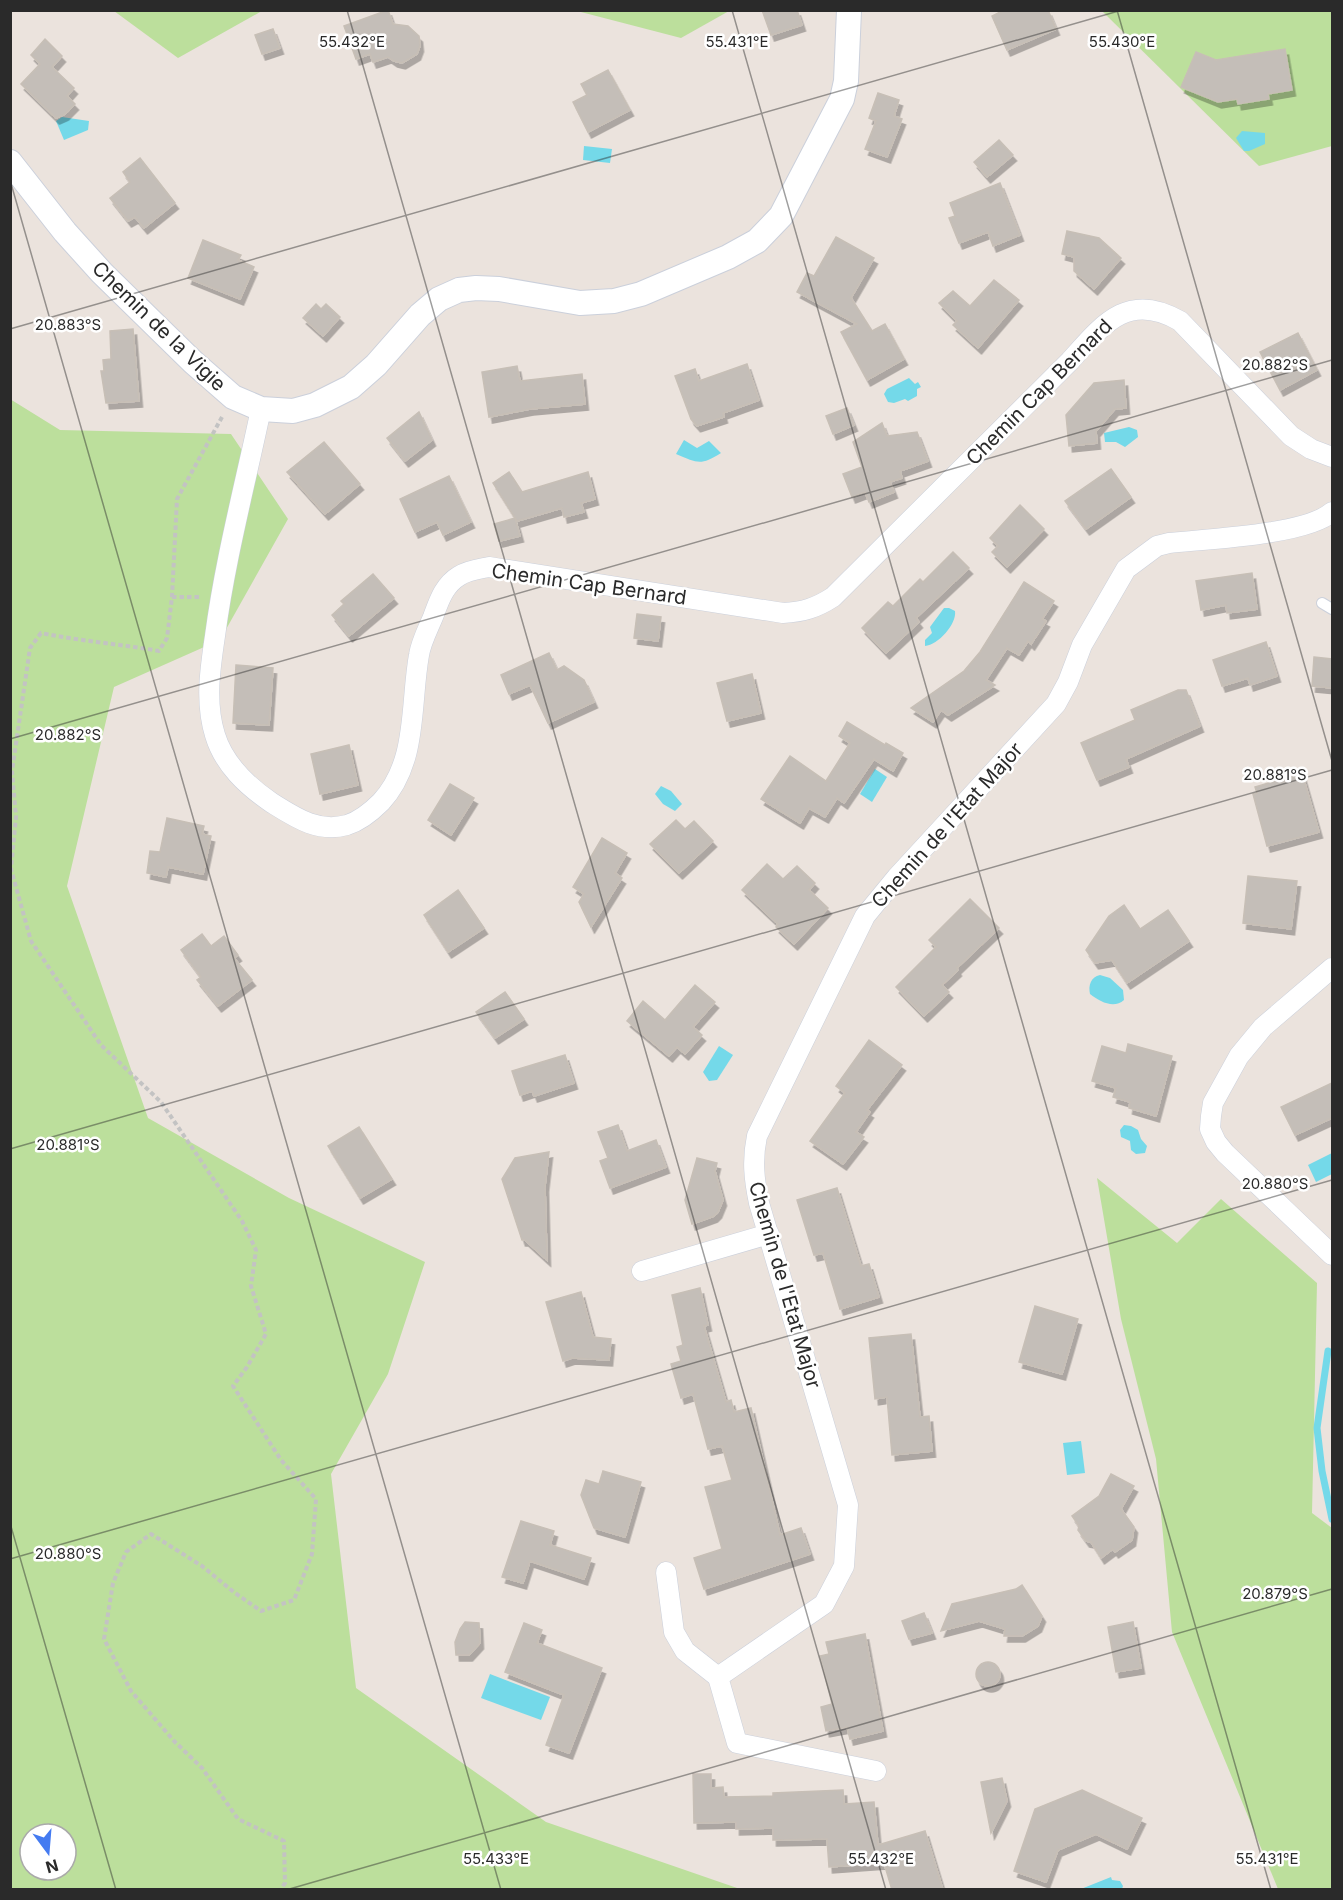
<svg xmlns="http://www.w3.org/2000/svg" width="1343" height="1900" font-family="Inter,sans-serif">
<defs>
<filter id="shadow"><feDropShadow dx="3.5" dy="6" stdDeviation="0" flood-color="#0004"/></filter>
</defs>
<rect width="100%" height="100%" fill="#ebe3dd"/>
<g fill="#bcdf9c" fill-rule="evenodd">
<path d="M114,11h148l-84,47z"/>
<path d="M577,11h152l-48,27z"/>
<path d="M1102,11h230v135l-73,20z"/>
<path d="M10,399l50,31 171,4 57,85 -68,121 -106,47 -47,199 81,232 141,80 136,64 -37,112 -57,100 25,214 190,134 194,67h-729zM30,1834h36v36h-36z"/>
<path d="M1097,1178l80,65 44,-44 96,84 -5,230 20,15v361h-54l-106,-257 -16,-173 -35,-140z"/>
</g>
<g fill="#74d9e9">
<path d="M62,117l27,4 -1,9 -24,10 -8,-19z"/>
<path d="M1242,131l23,2v11l-16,7h-5l-8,-13z"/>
<path d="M584,146l28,3 -2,14 -27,-3z"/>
<path d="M909,378l6,6 3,-2 3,5 -4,2v7l-9,5 -3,-2 -11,4 -6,-1 -4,-8 3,-5z"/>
<path d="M1129,427l8,3 1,7 -13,10 -9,-5h-11l-1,-9z"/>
<path d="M684,440l13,8 12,-7 12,12c-21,13 -23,10 -45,1z"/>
<path d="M944,608h5l6,3c2,13 -17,34 -30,35v-6l7,-7 -2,-6z"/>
<path d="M875,769l12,8 -15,25 -12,-8z"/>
<path d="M661,786l10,5 11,13 -7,7 -12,-7 -8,-10z"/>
<path d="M1100,975l10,3 13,12 1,10c-10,9 -24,2 -34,-6 -2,-9 1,-17 10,-19z"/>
<path d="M719,1046l14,9 -16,25 -8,1 -6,-9z"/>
<path d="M1124,1125l7,1 7,4 3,9 6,7 -2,7 -9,1 -5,-4 -1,-9 -9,-4 -1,-7z"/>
<path d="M1332,1153v21l-16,8 -8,-17z"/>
<path d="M1081,1441l4,32 -18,2 -4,-32z"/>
<path d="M490,1674l60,23 -9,23 -60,-22z"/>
<path d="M1111,1877l1,3 8,1 3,5 -1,3h-41z"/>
</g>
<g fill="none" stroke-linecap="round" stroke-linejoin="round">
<path stroke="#74d9e9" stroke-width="7" d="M1328,1351l-11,77 5,43 10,48"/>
</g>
<g fill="#c4beb8" stroke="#c7bfb6" stroke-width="1.5" filter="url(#shadow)">
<path d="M388,10l5,14 15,2 11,10 1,10 -3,8 -15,9 -8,-2 -6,-4 -15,5 -3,-8 -14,5 -12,-33z"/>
<path d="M762,10h35l5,15 -31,10z"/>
<path d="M1004,10h44l8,19 -49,21 -15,-34z"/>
<path d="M273,29l7,19 -18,6 -7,-19z"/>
<path d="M45,39l17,17 -10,11 22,21 -7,8 8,8 -10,10 -9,4 -35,-34 19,-20 -9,-9z"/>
<path d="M1285,49l7,41 -24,4 1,5 -31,5 -1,-5 -19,3 -37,-15 15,-35 20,8z"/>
<path d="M608,70l22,40 -42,22 -15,-30 14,-7 -6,-11z"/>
<path d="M878,93l21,7 -5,16 8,3 -15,38 -22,-8 11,-28 -7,-3z"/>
<path d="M999,140l14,15 -26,22 -13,-15z"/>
<path d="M140,158l35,45 -31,25 -9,-11 -7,4 -18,-23 20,-16 -7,-10z"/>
<path d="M1000,183l20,52 -27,11 -5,-14 -29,11 -10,-25 6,-2 -5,-13z"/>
<path d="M1067,231l32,7 22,20 -27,31 -20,-18v-14l-12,-3z"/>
<path d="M836,237l38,21 -23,40 21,33 13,-7 19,35 -37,21 -26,-48 16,-8 -60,-32 10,-19 7,3z"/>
<path d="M203,240l38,15 -3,5 16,7 -14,32 -52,-21z"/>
<path d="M994,280l25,20 -41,48 -25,-23 4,-4 -18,-18 14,-12 17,15z"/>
<path d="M316,304l5,5 5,-5 14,13 -17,19 -20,-18z"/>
<path d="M133,329l6,72 -33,2 -5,-32h3l-1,-11 8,-1 -1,-28z"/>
<path d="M1298,333l19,37 -37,20 -20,-38z"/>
<path d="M747,364l12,36 -36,13 1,4 -27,9 -6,-7 -16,-43 20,-7 4,12z"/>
<path d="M517,366l3,15 62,-7 3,30 -55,5 -41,8 -7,-45z"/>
<path d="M1124,380l2,28 -11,1 -19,22 1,12 -28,3 -3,-31 28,-32z"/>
<path d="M847,408l7,17 -21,9 -7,-18z"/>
<path d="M419,412l13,28 -27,21 -18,-23z"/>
<path d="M882,423l5,13 30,-4 11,29 -28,10 2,7 -12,4 4,10 -25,10 -4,-10 -13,5 -9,-23 19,-7 -9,-25z"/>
<path d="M324,442l36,42 -35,30 -38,-42z"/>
<path d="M1111,469l20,28 -45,32 -21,-28z"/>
<path d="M509,472l13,20 66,-20 7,27 -14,4 3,9 -20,5 -2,-9 -45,13 -24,-38z"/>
<path d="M449,476l22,46 -28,13 -6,-13 -22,10 -15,-33z"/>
<path d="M1020,505l24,24 -37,38 -15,-15 6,-6 -8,-8z"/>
<path d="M515,518l5,18 -21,5 -5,-17z"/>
<path d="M953,552l16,16 -53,50 3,4 -33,31 -24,-25 26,-26 5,4 27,-27 3,3z"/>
<path d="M1252,573l5,36 -30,4 -1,-8 -25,5 -5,-29z"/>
<path d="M373,574l21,24 -45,38 -17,-21 12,-11 -3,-3z"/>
<path d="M1024,582l30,19 -12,18 4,2 -15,23 -3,-3 -9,14 -12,-7 -21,32 9,5 -47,30 -7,-5 -8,12 -22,-14 53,-37 16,-19z"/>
<path d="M637,614l24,3 -3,24 -24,-3z"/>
<path d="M1266,642l11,34 -27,9 -2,-7 -26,8 -9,-26z"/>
<path d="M549,653l8,17 7,-4 20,14 10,22 -46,21 -18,-38 -21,9 -8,-19z"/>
<path d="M1314,657l18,2v29l-20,-2z"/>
<path d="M236,665l37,3 -4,57 -36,-2z"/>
<path d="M752,674l9,39 -34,8 -10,-38z"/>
<path d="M1178,690h8l14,36 -74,33 3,8 -32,13 -16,-37 54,-23 -4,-10z"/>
<path d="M847,722l38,23 1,-2 17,10 -10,18 -19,-12 -30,44 -7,-5 -12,19 -16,-9 -9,15 -39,-24 29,-43 36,25 24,-38 -11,-7z"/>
<path d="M349,745l9,40 -38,9 -9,-40z"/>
<path d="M1302,773l17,59 -52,14 -14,-52 4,-1 -2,-6z"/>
<path d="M450,784l24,14 -23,37 -23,-15z"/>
<path d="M167,818l37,8 -2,8 9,2 -8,38 -35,-7 -2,10 -19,-4 3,-22 10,1z"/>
<path d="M676,820l9,9 9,-8 19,20 -34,32 -29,-29z"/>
<path d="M602,838l25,15 -12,20 7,5 -31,49 -12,-25 5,-8 -11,-7z"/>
<path d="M767,864l16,15 14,-13 18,17 -6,7 19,18 -34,36 -18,-17 2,-3 -36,-34z"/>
<path d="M1248,876l49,5 -6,48 -48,-6z"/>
<path d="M458,890l26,38 -36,24 -24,-37z"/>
<path d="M970,899l29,29 -42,40 1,2 -16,15 7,7 -25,24 -28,-29 40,-40 -7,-7z"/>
<path d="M1124,905l16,24 28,-19 21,31 -62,42 -15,-23 -17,3 -9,-13 23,-34z"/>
<path d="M202,934l9,12 13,-10 14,19 -4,3 18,22 -34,26 -21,-26 4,-3 -20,-27z"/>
<path d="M695,985l20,17 -22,25 9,8 -17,19 -8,-7 -8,9 -42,-35 16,-20 22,19z"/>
<path d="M505,992l19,27 -29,19 -19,-26z"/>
<path d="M869,1040l33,25 -35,45 3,2 -14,20 8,5 -21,27 -33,-23 35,-48 -9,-7z"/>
<path d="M1128,1044l44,12 -16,60 -27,-8 1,-6 -17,-5 3,-9 -24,-7 10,-35 24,7z"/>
<path d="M565,1055l9,28 -40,13 -2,-5 -12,4 -8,-24z"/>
<path d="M1332,1083v35l-37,17 -14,-28z"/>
<path d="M618,1125l9,26 29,-11 10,27 -56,21 -10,-27 8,-3 -10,-26z"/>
<path d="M359,1127l33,52 -32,19 -32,-52z"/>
<path d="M549,1152l-4,34 2,74 -22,-20h-3l-20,-61 13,-21z"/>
<path d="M697,1158l20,5 -2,8 8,29 -5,12 -4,4 -22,8 -7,-24z"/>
<path d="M837,1188l24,78 8,-2 10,33 -39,12 -17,-56 -9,2 -17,-55z"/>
<path d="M700,1288l8,37 -4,1 22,76 5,-2 3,12 17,-4 29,127 21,-7 9,26 -106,35 -10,-31 28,-9 -17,-62 27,-7 -10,-34 -14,3 -15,-55 -12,4 -10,-34 10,-3 -4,-14 6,-2 -11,-50z"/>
<path d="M581,1292l12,45 18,2 -2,21 -37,-2 -9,3 -17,-59z"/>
<path d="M1035,1306l43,13 -16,55 -43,-12z"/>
<path d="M911,1334l9,83 9,-1 3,35 -40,4 -5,-58 -12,2 -6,-61z"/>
<path d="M603,1471l38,11 -16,55 -31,-9 -13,-33 5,-15 13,4z"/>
<path d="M1111,1474l23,12 -13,23 13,18 -2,13 -17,12 -2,-3 -12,9 -10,-16 -5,-1 -8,-11 1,-4 -7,-10 27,-20z"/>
<path d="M521,1521l33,10 -4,14 41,13 -7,21 -54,-18 -7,22 -21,-6z"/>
<path d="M1022,1585l20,31 -4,10 -16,10h-18l1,-7 -26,-8 -38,10 11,-27 64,-15z"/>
<path d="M924,1613l8,20 -23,6 -7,-18z"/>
<path d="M465,1622l14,1 1,20 -11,12h-13l-1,-13 5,-13z"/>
<path d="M1133,1622l8,46 -25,4 -8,-45z"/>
<path d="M524,1623l18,7 -5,13 65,25 -33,85 -23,-8 18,-50 -59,-23z"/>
<path d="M865,1634l18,97 -33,8 -3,-12 -21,4 -5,-24 11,-3 -12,-48 9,-2 -3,-12z"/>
<circle cx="988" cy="1674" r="12"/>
<path d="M693,1774h18v14l12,-1 1,10 49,-1v-3l70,-3 1,14 30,-2 4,43 47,-14 18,59h-51l-8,-27 -55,4 -2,-28 -54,1v-12l-37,1v-7l-42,1z"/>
<path d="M1002,1778l5,23 -16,32 -10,-51z"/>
<path d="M1082,1790l60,28 -15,31 -31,-15 -38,16 -12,32 -32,-11 21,-62z"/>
</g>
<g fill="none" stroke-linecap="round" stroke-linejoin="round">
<g stroke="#cbd0db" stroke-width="12">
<path id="service" d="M1322,603l10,6"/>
</g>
<g stroke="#cbd0db" stroke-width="21">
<g id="minor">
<path d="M261,409c-16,76 -36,151 -46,227 -5,33 -10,67 0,99 9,30 32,51 57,68 24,15 46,30 75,22 13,-4 25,-14 34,-23 37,-40 29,-97 38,-147 2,-13 9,-26 14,-38 6,-16 11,-32 26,-41 9,-6 20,-7 30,-9l294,46c20,-1 33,-5 50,-16l237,-236c33,-37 58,-70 110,-40l111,115 20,13 21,8"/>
<path d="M1332,968l-69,59 -24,29 -26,47 -2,13 -1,13 6,13 9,11 107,102"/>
<path d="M642,1271l127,-37"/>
<path d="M666,1572l8,60 11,19 33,26"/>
<path d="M876,1771l-139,-28 -19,-66 106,-73 20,-38 4,-61 -89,-302c-5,-24 -7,-43 -2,-67l108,-220 32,-39 159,-173 12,-22 14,-37 44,-76 31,-23 12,-3c38,-4 137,-8 163,-31"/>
</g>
</g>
<g stroke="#cbd0db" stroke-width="26">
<path id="tertiary" d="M10,162l55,70 37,41 91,89 40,35 28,12 32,2 22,-6 36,-18 25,-22 44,-50 19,-16 20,-9 17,-2 23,1 81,14 34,-2 27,-7 87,-37 29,-16 24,-25 61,-117 4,-18 3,-71"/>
</g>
<g stroke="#c3c3c3" stroke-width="4" stroke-dasharray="4.5 3" stroke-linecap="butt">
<path d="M222,417l-45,82 -5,98 -5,41 -8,13c-39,-7 -79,-10 -118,-18l-11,15 -18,123 4,46 -5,52 20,72 70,104 60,57 81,119 14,29 -5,36 15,48 -19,33 -14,19 48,74 35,39 -4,55 -18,46 -33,11 -26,-18 -33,-27 -51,-32 -25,18 -13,31 -9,56 27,52 43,50 28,27 36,51 46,22 1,42 -5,7"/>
<path d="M172,597h30"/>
</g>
<use href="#service" stroke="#fff" stroke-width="10"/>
<use href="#minor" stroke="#fff" stroke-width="20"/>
<use href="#tertiary" stroke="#fff" stroke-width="24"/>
</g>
<path fill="none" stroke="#2a2a2a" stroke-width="1.5" stroke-opacity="0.45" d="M347,10l539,1880M732,10l539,1880M1117,10l215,751M10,180l491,1710M10,329l1112,-319M10,739l1322,-379M10,1149l1322,-379M10,1523l106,367M10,1559l1322,-379M286,1890l1046,-301"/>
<g text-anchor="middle" stroke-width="5" stroke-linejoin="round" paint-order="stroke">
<g font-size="20" fill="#2a2a2a" stroke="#fff">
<text transform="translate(159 326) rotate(44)" y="7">Chemin de la Vigie</text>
<text transform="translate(1039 392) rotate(-45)" y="7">Chemin Cap Bernard</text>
<text transform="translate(589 584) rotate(8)" y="7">Chemin Cap Bernard</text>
<text transform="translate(947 825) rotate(-48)" y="7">Chemin de l'Etat Major</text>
<text transform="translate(785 1285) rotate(74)" y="7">Chemin de l'Etat Major</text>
</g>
</g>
<g font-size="15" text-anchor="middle" fill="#2a2a2a" stroke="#fff" stroke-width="5" stroke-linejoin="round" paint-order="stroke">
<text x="352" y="47">55.432°E</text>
<text x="737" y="47">55.431°E</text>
<text x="1122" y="47">55.430°E</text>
<text x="68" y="330">20.883°S</text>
<text x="1275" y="370">20.882°S</text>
<text x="68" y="740">20.882°S</text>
<text x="1275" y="780">20.881°S</text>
<text x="68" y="1150">20.881°S</text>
<text x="1275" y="1189">20.880°S</text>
<text x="68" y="1559">20.880°S</text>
<text x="1275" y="1599">20.879°S</text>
<text x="496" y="1864">55.433°E</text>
<text x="881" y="1864">55.432°E</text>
<text x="1267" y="1864">55.431°E</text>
</g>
<rect width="1343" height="1900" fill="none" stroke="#2a2a2a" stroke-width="24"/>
<g transform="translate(48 1852) rotate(164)"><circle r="28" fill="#ffffff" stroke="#aaaaaa" stroke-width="1.5"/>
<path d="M0-4.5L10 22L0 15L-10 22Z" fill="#447bf1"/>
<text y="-9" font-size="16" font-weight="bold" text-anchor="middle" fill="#2a2a2a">N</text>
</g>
</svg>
